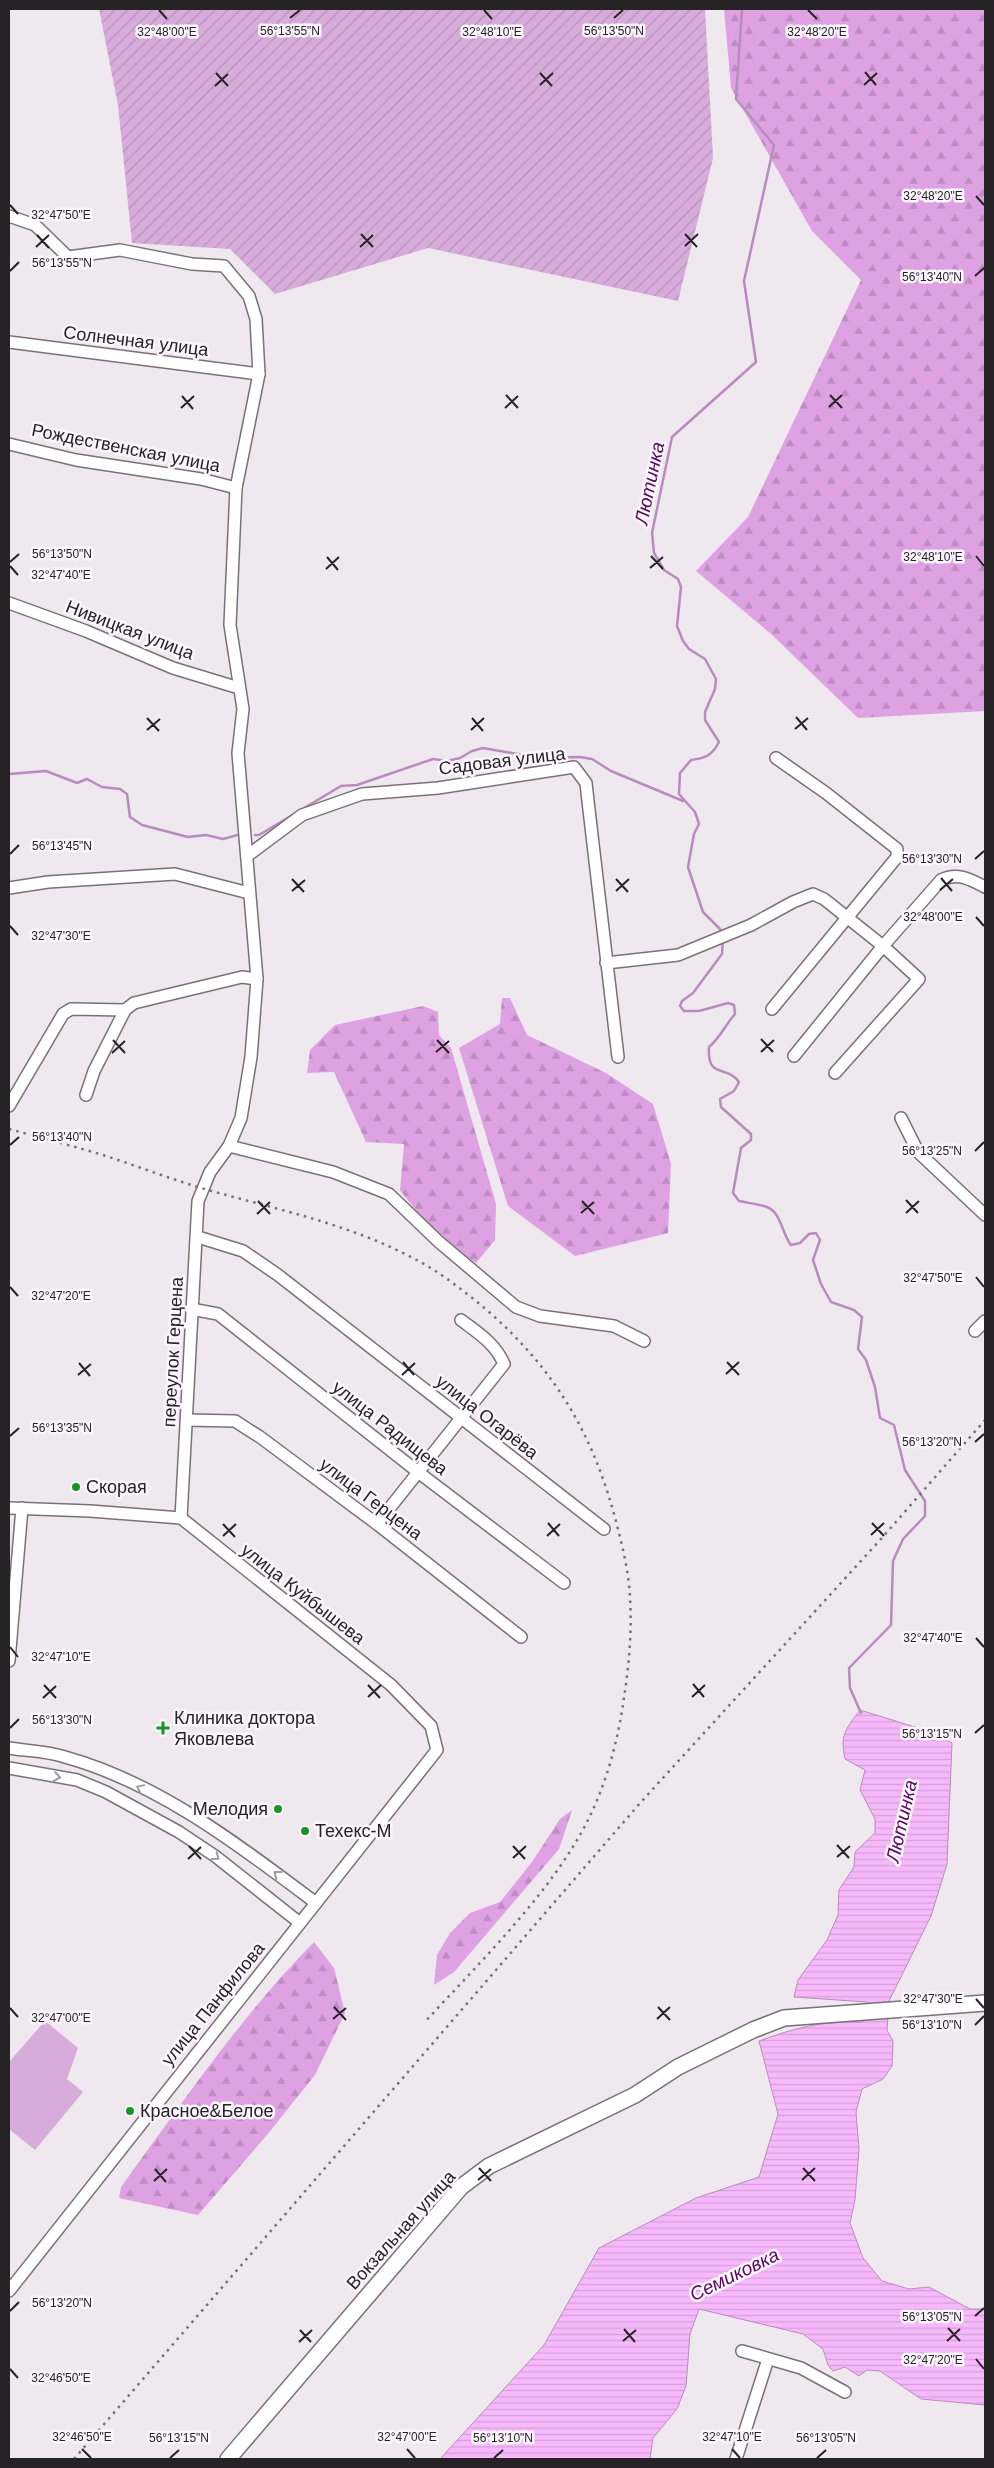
<svg xmlns="http://www.w3.org/2000/svg" width="994" height="2468" font-family="Arial,sans-serif">
<defs>
<pattern id="forest-firs" width="22" height="20" patternUnits="userSpaceOnUse" patternTransform="scale(1.25)"><rect width="22" height="20" fill="#dea2e3"/><path d="M5 1l3.5 6h-7zM16 11l3.5 6h-7z" fill="#be8bc3"/></pattern>
<pattern id="garden-furrows" width="10" height="10" patternUnits="userSpaceOnUse" patternTransform="scale(1.25)"><rect width="10" height="10" fill="#d7abda"/><path d="M-1 1l2-2M0 10L10 0M9 11l2-2" fill="none" stroke="#b893bb"/></pattern>
<pattern id="water-rules" width="6" height="5" patternUnits="userSpaceOnUse" patternTransform="scale(1.25)"><rect width="6" height="5" fill="#f7b9fc"/><path d="M0 2.5h6" fill="none" stroke="#d49fd8"/></pattern>
</defs>
<rect width="100%" height="100%" fill="#efe8ef"/>
<g fill="url(#forest-firs)">
<path d="M724,9h261v702l-127,7 -87,-84 -75,-63 52,-54 113,-237 -49,-49 -81,-143z"/>
<path d="M502,998h8l17,37 79,38 47,31 18,60 -3,69 -93,23 -67,-50 -49,-158 41,-24z"/>
<path d="M423,1006l15,6 1,23 12,13 45,156 -1,36 -19,23c-32,-18 -54,-44 -76,-73l4,-46 -38,-2 -32,-70 -27,1 3,-23 25,-25z"/>
<path d="M572,1810l-13,39 -105,123 -20,13 3,-30 13,-22 20,-20 30,-11 32,-40 28,-43z"/>
<path d="M314,1942l20,26 11,45 -30,62 -48,60 -69,80 -79,-17 2,-11c61,-84 120,-171 193,-245z"/>
</g>
<path fill="url(#garden-furrows)" d="M99,9h606l8,149 -35,143 -250,-53 -153,46 -45,-45 -98,-6 -14,-138z"/>
<path fill="#d7abda" d="M45,2021l33,27 -11,31 16,13 -48,58 -26,-21v-67z"/>
<path fill="url(#water-rules)" stroke="#b88cbc" d="M860,1710l71,22 21,11 -5,121 -16,52 -42,85 -2,29 6,11 -1,25 -9,13 -21,10 -6,23 3,37 -4,51 -5,23 13,35 19,23 27,8 20,-2 41,22h15v96l-64,-6 -41,-28 -13,-1 -8,6 -14,-9 -12,4 -5,-6 -5,-16 -20,-15 -104,-25 -9,25 -4,52 -9,23 -24,29 -3,21h-210l104,-114 55,-97 97,-50 63,-21 19,-63 -19,-73c39,-14 62,-20 104,-19l4,-20 -73,-5 4,-17 29,-40 11,-25 1,-25 15,-23 1,-15 20,-19v-14l-15,-29 5,-20 -20,-11c-5,-24 0,-29 15,-49z"/>
<g fill="none" stroke-linecap="round" stroke-linejoin="round">
<g stroke="#b88cbc" stroke-width="2.5">
<path d="M9,774l37,-3 31,12 10,-4 15,8 18,2 7,5 3,23 12,8 46,12 18,-2 17,4 18,-5"/>
<path d="M255,835h4l82,-49 16,-1 76,-26 15,2 12,-3 12,-7 11,-3 57,10 40,-1 12,2 19,12 72,30"/>
<path d="M721,934l-1,-5 -17,-17 -15,-45 6,-33 5,-10 -4,-12 -16,-18 1,-21 11,-13c14,-2 21,-4 28,-18l-14,-22v-8l10,-23 1,-10 -11,-20 -16,-10 -6,-8 -6,-15 4,-39 -3,-8 -14,-9 -10,-17 -2,-20 20,-96 84,-75 -12,-81 30,-136 -38,-46 6,-90"/>
<path d="M723,939l-1,15 -29,39 -11,8 -2,5 4,5h15l29,-8 6,2 1,9c-10,11 -14,23 -26,33 -2,33 17,17 30,35l-5,9 -14,8 1,8 30,27v6l-10,8 -8,45 6,8c9,2 19,3 28,6 14,5 15,27 24,38l9,-2 9,-9 7,-1 4,7 -7,20 8,24 10,18 23,8 8,7 -4,32 8,11 9,27 5,31 14,7 11,45 20,31v15l-22,23 -10,22 -2,64 -42,43 1,20 11,25"/>
</g>
<g stroke="#787278" stroke-width="14">
<g id="minor">
<path d="M9,216l26,9 33,32 52,-7 72,14 32,2 25,30 7,23 3,55 -23,114 -6,137 13,84 -5,44 19,226 -6,78 -10,61 -12,28 -19,26 -12,29 -17,317"/>
<path d="M9,342l250,32"/>
<path d="M9,444l67,16 125,19 35,9"/>
<path d="M9,603l77,28 87,37 66,20"/>
<path d="M247,856l55,-41 60,-21 76,-6 136,-21 12,16 2,18 30,256"/>
<path d="M9,888l39,-6 127,-8 74,19"/>
<path d="M606,963l72,-8 73,-30 42,-23 20,-8 11,5 59,47 36,33 -84,94"/>
<path d="M772,1009l125,-152v-8l-71,-56 -50,-35"/>
<path d="M794,1056l89,-110 58,-66c16,-8 29,-1 44,7"/>
<path d="M86,1095l8,-24 31,-61 9,-7 108,-26 15,2"/>
<path d="M9,1106l54,-92 8,-5 54,1"/>
<path d="M901,1118l17,34 67,63"/>
<path d="M229,1146l104,26 56,22 50,48 77,65 24,9 74,10 30,15"/>
<path d="M198,1237l45,14 35,24 326,254"/>
<path d="M191,1309l27,5 200,158 146,111"/>
<path d="M975,1331l10,-10"/>
<path d="M187,1420l48,1 25,16 117,87 144,113"/>
<path d="M9,1508l81,3 91,7 210,167 40,41 6,24 -428,541"/>
<path d="M377,1524l127,-160c-9,-21 -26,-31 -43,-44"/>
<path d="M9,1661l13,-153"/>
<path d="M9,1748c18,3 38,3 56,9 94,26 175,89 251,146"/>
<path d="M9,1768l68,12 29,12 73,40 36,24 85,67"/>
<path d="M742,2351l59,17 44,24"/>
<path d="M736,2459l32,-100"/>
</g>
</g>
<g stroke="#787278" stroke-width="18">
<path id="secondary" d="M228,2459l233,-272 28,-21 146,-71 43,-28 75,-37 31,-12 201,-15"/>
</g>
<use href="#minor" stroke="#fff" stroke-width="11"/>
<use href="#secondary" stroke="#fff" stroke-width="15"/>
<g stroke="#757175" stroke-width="2.5" stroke-dasharray="2.5 5" stroke-linecap="butt">
<path d="M9,1129c32,9 65,17 97,27 34,11 67,24 102,34 68,19 140,34 203,67 28,14 53,34 77,54 69,61 106,125 129,214 6,24 12,48 13,73 2,34 -1,67 -6,100 -6,42 -17,84 -36,122 -36,72 -109,143 -164,203"/>
<path d="M74,2459l567,-657 240,-263 104,-119"/>
</g>
</g>
<defs><path id="oneway-chevron" d="M-2-3.5L2.5 0L-2 3.5" fill="none" stroke-width="1.6" stroke-linecap="round" stroke-linejoin="round" transform="scale(1.25)"/></defs>
<g stroke="#9d9c9d">
<use href="#oneway-chevron" transform="translate(57 1777) rotate(9)"/>
<use href="#oneway-chevron" transform="translate(140 1788) rotate(-154)"/>
<use href="#oneway-chevron" transform="translate(216 1857) rotate(36)"/>
<use href="#oneway-chevron" transform="translate(277 1874) rotate(-143)"/>
</g>
<path fill="none" stroke="#252325" stroke-width="2" d="M159,10l8,9M484,10l8,9M808,10l9,9M290,18l10,-8M614,18l9,-8M865,72l11,13M216,73l12,13M540,73l12,13M540,85l13,-12M864,85l13,-12M215,86l13,-12M976,196l8,9M10,205l8,9M361,234l12,13M685,234l12,13M37,235l12,13M685,246l13,-12M36,247l13,-12M360,247l13,-12M10,271l9,-9M975,276l9,-8M506,395l12,13M830,395l12,13M182,396l11,13M829,407l13,-12M181,408l13,-12M505,408l13,-12M651,556l12,13M976,556l8,10M327,557l11,13M10,562l9,-8M10,566l8,9M650,568l13,-11M326,569l13,-12M796,717l11,13M147,718l12,13M472,718l11,13M795,729l13,-11M147,730l13,-11M471,730l13,-12M10,854l9,-9M975,859l9,-8M941,878l11,13M292,879l12,13M616,879l12,13M940,890l13,-11M292,891l13,-11M616,891l13,-12M976,917l8,9M10,926l8,9M761,1039l12,13M113,1040l12,13M437,1040l12,13M436,1052l13,-11M761,1052l13,-12M112,1053l13,-12M10,1145l9,-8M975,1151l9,-9M906,1200l12,13M258,1201l12,13M582,1201l12,13M581,1213l13,-11M906,1213l13,-12M257,1214l13,-12M976,1277l8,10M10,1287l8,9M403,1362l11,13M727,1362l12,13M79,1363l11,13M726,1374l13,-12M78,1375l13,-11M402,1375l13,-12M10,1436l9,-8M975,1442l9,-8M548,1523l11,13M872,1523l12,13M223,1524l12,13M871,1535l13,-12M223,1536l13,-12M547,1536l13,-12M976,1638l8,9M10,1647l8,10M693,1684l11,13M44,1685l12,13M368,1685l12,13M368,1697l13,-12M692,1697l13,-12M43,1698l13,-12M10,1728l9,-9M975,1733l9,-8M837,1845l12,13M189,1846l12,13M513,1846l12,13M837,1857l13,-11M513,1858l13,-12M188,1859l13,-12M976,1999l8,9M334,2007l12,13M658,2007l12,13M10,2008l8,9M333,2019l13,-11M657,2019l13,-12M975,2025l9,-9M479,2168l12,13M803,2168l12,13M155,2169l11,13M478,2180l13,-11M802,2180l13,-12M154,2181l13,-12M10,2311l9,-9M975,2316l9,-8M948,2328l12,13M624,2329l11,13M300,2330l11,12M623,2341l13,-11M947,2341l13,-12M299,2342l13,-12M976,2359l8,10M10,2369l8,9M82,2449l9,9M407,2449l8,9M732,2449l8,9M170,2458l9,-8M494,2458l9,-8M817,2458l9,-8"/>
<g fill="#179425" stroke="#fcf5fd" stroke-width="2">
<circle cx="76" cy="1487" r="5"/>
<path d="M160.5 1720.5h5v5h5v5h-5v5h-5v-5h-5v-5h5z"/>
<circle cx="278" cy="1809" r="5"/>
<circle cx="305" cy="1831" r="5"/>
<circle cx="130" cy="2111" r="5"/>
</g>
<g text-anchor="middle" stroke-width="5" stroke-linejoin="round" paint-order="stroke">
<g font-size="18" fill="#252325" stroke="#fcf5fd">
<text transform="translate(136 341) rotate(7)" y="6">Солнечная улица</text>
<text transform="translate(126 448) rotate(11)" y="6">Рождественская улица</text>
<text transform="translate(130 630) rotate(21)" y="6">Нивицкая улица</text>
<text transform="translate(502 761) rotate(-7)" y="6">Садовая улица</text>
<text transform="translate(173 1352) rotate(-87)" y="6">переулок Герцена</text>
<text transform="translate(487 1417) rotate(38)" y="6">улица Огарёва</text>
<text transform="translate(390 1428) rotate(38)" y="6">улица Радищева</text>
<text transform="translate(371 1499) rotate(37)" y="6">улица Герцена</text>
<text transform="translate(303 1594) rotate(38)" y="6">улица Куйбышева</text>
<text transform="translate(213 2004) rotate(-51)" y="6">улица Панфилова</text>
<text transform="translate(401 2230) rotate(-48)" y="6">Вокзальная улица</text>
</g>
<g font-size="18" fill="#252325" stroke="#fcf5fd" text-anchor="start">
<text x="86" y="1493">Скорая</text>
<text x="174" y="1724">Клиника доктора<tspan x="174" dy="21">Яковлева</tspan></text>
<text x="268" y="1815" text-anchor="end">Мелодия</text>
<text x="315" y="1837">Техекс-М</text>
<text x="140" y="2117">Красное&amp;Белое</text>
</g>
<g font-size="19" font-style="italic" fill="#550a5c" stroke="#fcf5fd">
<text transform="translate(649 483) rotate(-78)" y="7">Лютинка</text>
<text transform="translate(901 1821) rotate(-77)" y="7">Лютинка</text>
<text transform="translate(734 2274) rotate(-26)" y="7">Семиковка</text>
</g>
</g>
<g font-size="12" text-anchor="middle" fill="#252325" stroke="#fcf5fd" stroke-width="5" stroke-linejoin="round" paint-order="stroke">
<text x="290" y="35">56°13'55"N</text>
<text x="614" y="35">56°13'50"N</text>
<text x="492" y="36">32°48'10"E</text>
<text x="167" y="36">32°48'00"E</text>
<text x="817" y="36">32°48'20"E</text>
<text x="933" y="200">32°48'20"E</text>
<text x="61" y="219">32°47'50"E</text>
<text x="62" y="267">56°13'55"N</text>
<text x="932" y="281">56°13'40"N</text>
<text x="62" y="558">56°13'50"N</text>
<text x="933" y="561">32°48'10"E</text>
<text x="61" y="579">32°47'40"E</text>
<text x="62" y="850">56°13'45"N</text>
<text x="932" y="863">56°13'30"N</text>
<text x="933" y="921">32°48'00"E</text>
<text x="61" y="940">32°47'30"E</text>
<text x="62" y="1141">56°13'40"N</text>
<text x="932" y="1155">56°13'25"N</text>
<text x="933" y="1282">32°47'50"E</text>
<text x="61" y="1300">32°47'20"E</text>
<text x="62" y="1432">56°13'35"N</text>
<text x="932" y="1446">56°13'20"N</text>
<text x="933" y="1642">32°47'40"E</text>
<text x="61" y="1661">32°47'10"E</text>
<text x="62" y="1724">56°13'30"N</text>
<text x="932" y="1738">56°13'15"N</text>
<text x="933" y="2003">32°47'30"E</text>
<text x="61" y="2022">32°47'00"E</text>
<text x="932" y="2029">56°13'10"N</text>
<text x="62" y="2307">56°13'20"N</text>
<text x="932" y="2321">56°13'05"N</text>
<text x="933" y="2364">32°47'20"E</text>
<text x="61" y="2382">32°46'50"E</text>
<text x="82" y="2441">32°46'50"E</text>
<text x="407" y="2441">32°47'00"E</text>
<text x="732" y="2441">32°47'10"E</text>
<text x="179" y="2442">56°13'15"N</text>
<text x="503" y="2442">56°13'10"N</text>
<text x="826" y="2442">56°13'05"N</text>
</g>
<rect width="994" height="2468" fill="none" stroke="#252325" stroke-width="20"/>
</svg>
